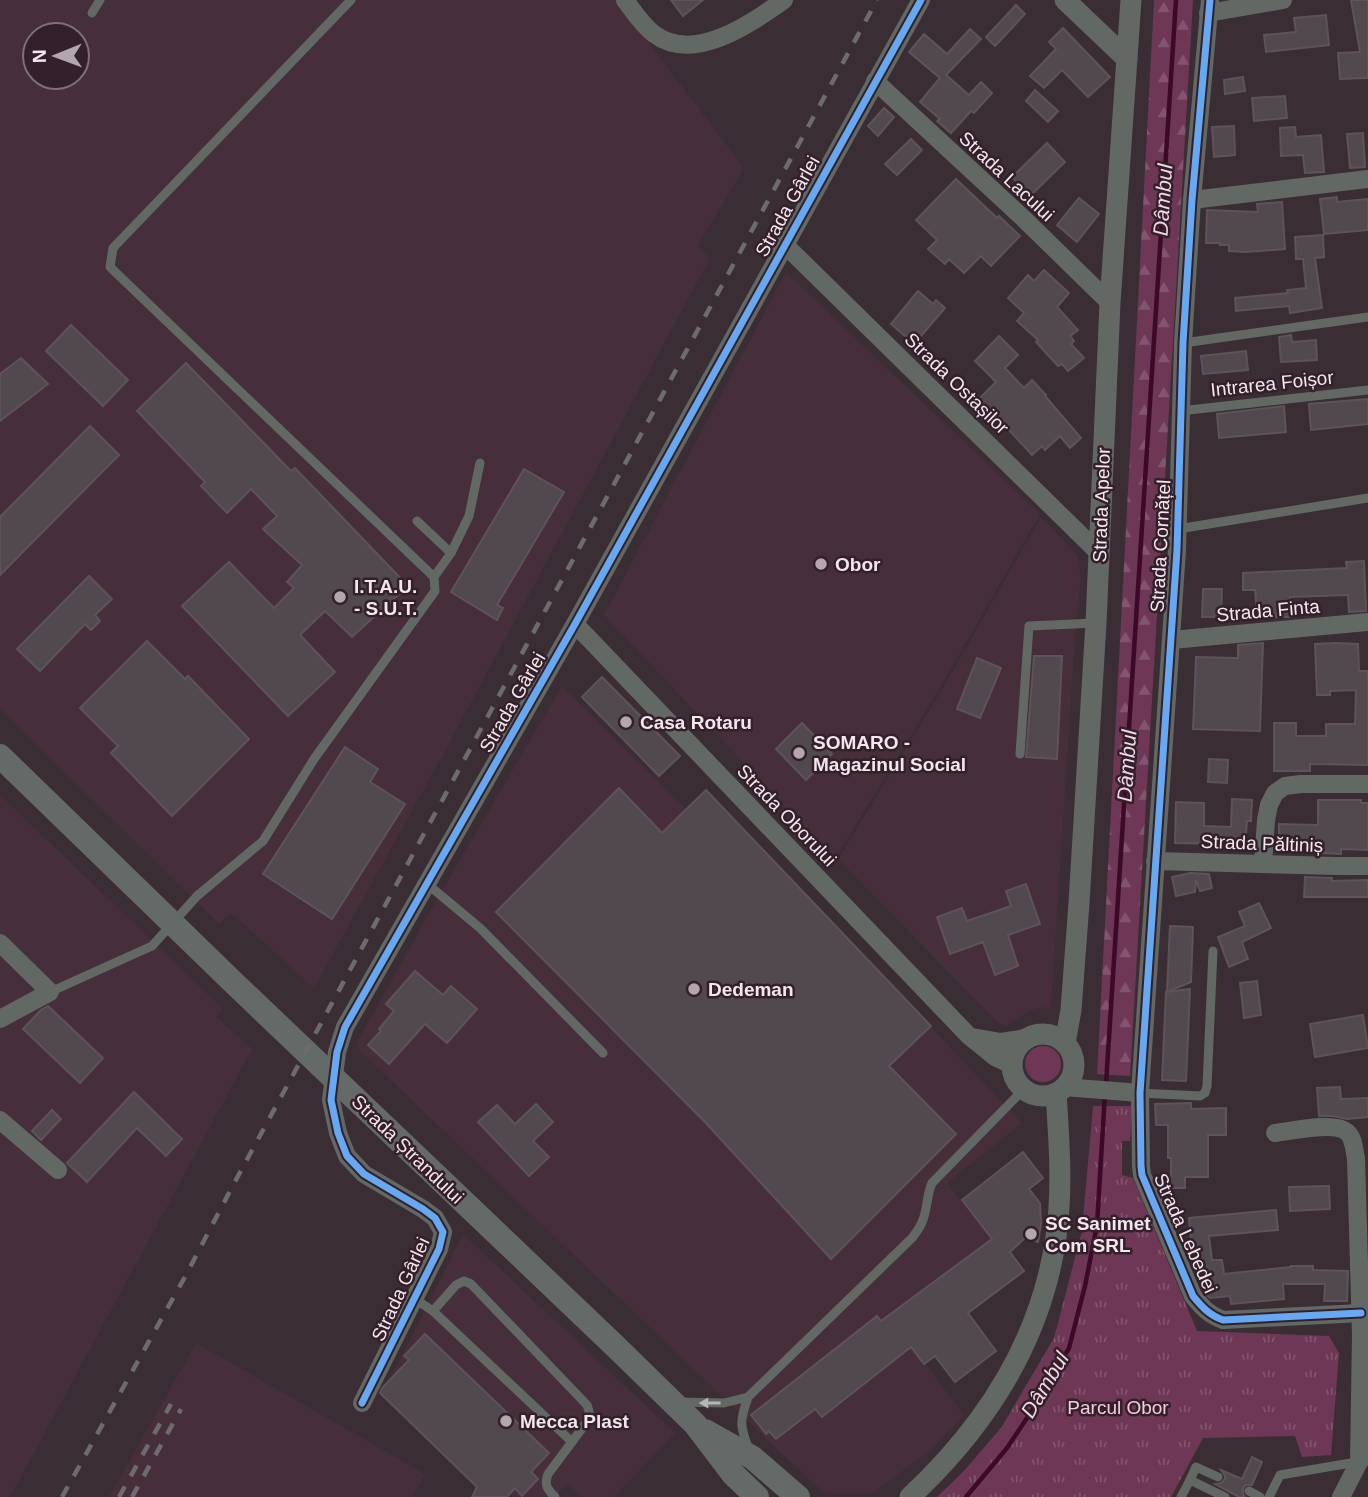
<svg xmlns="http://www.w3.org/2000/svg" width="1368" height="1497" font-family="Arial,sans-serif">
<defs>
<pattern id="forest-firs" width="22" height="20" patternUnits="userSpaceOnUse" patternTransform="scale(1.75)"><rect width="22" height="20" fill="#6d3755"/><path d="M5 1l3.5 6h-7zM16 11l3.5 6h-7z" fill="#82546e"/></pattern>
<pattern id="park-tufts" width="24" height="20" patternUnits="userSpaceOnUse" patternTransform="scale(1.75)"><rect width="24" height="20" fill="#6d3755"/><path d="M3 7l-1-3M5 7V3M7 7l1-3M15 17l-1-3M17 17v-4M19 17l1-3" fill="none" stroke="#82546e"/></pattern>
</defs>
<rect width="100%" height="100%" fill="#3a2e34"/>
<g fill="#472e3b" fill-rule="evenodd">
<path d="M0,0h616l128,168 -47,78 13,12 -269,500 -127,230 -83,-75 -12,11 -219,-215zM35,35h42v42h-42z"/>
<path d="M786,272l254,242 -99,172 -106,173 -231,-244z"/>
<path d="M1041,517l37,39 3,23 -5,45 -25,383 -13,1 -9,3 -23,15 -7,-2 -161,-165 105,-171z"/>
<path d="M562,686l124,123 20,-19 316,333 -75,60 44,56 -102,77 75,99 -36,37 -55,41h-46l-12,-8 -460,-439 81,-145z"/>
<path d="M0,795l222,213 -6,9 36,32 -242,448h-10z"/>
<path d="M463,1234l212,199 -61,64h-33l-14,-14 -12,14h-41l-124,-118z"/>
<path d="M196,1343l229,131 -12,23h-304z"/>
</g>
<circle fill="#6d3755" cx="1043" cy="1064" r="18"/>
<path fill="url(#forest-firs)" d="M1154,0h39l-63,1076 -33,-2z"/>
<path fill="url(#park-tufts)" d="M1093,1106h39l-2,35h-8v34l11,3 64,153 132,5 10,17 -8,102 -29,2 -7,-21 -92,2 -32,59h-234l25,-24 39,-45 53,-90 28,-107z"/>
<g fill="none" stroke-linecap="round" stroke-linejoin="round">
<g stroke="#3d0929" stroke-width="4.5">
<path d="M1106,1084l70,-1084"/>
<path d="M966,1497l41,-49 32,-48 30,-52 16,-62 12,-61 8,-132"/>
</g>
</g>
<g fill="#52494e" stroke="#5d5358" stroke-width="2">
<path d="M671,0h32l-20,16z"/>
<path d="M1351,0h17v78l-28,1 -2,-26 22,-1z"/>
<path d="M1016,5l9,9 -30,32 -9,-9z"/>
<path d="M1326,15l3,30 -63,7 -2,-17 32,-3 -2,-14z"/>
<path d="M1063,28l47,49 -22,20 -26,-27 -18,18 -14,-12 26,-27 -7,-7z"/>
<path d="M970,29l11,10 -35,36 23,20 12,-13 11,11 -18,20 -3,-2 -20,22 -14,-12 3,-2 -20,-17 20,-24 -31,-26 15,-18 23,20z"/>
<path d="M1243,77l2,14 -20,3 -1,-14z"/>
<path d="M1035,90l23,21 -10,11 -22,-21z"/>
<path d="M1285,96l2,22 -33,3 -2,-23z"/>
<path d="M884,108l10,9 -16,19 -10,-10z"/>
<path d="M1234,126l1,29 -21,2 -2,-30z"/>
<path d="M1295,127l1,10 25,-2 3,37 -19,1 -2,-18 -22,1 -1,-28z"/>
<path d="M1363,133l2,34 -15,1 -3,-34z"/>
<path d="M911,139l11,11 -25,25 -12,-11z"/>
<path d="M1047,143l18,19 -35,34 -18,-19z"/>
<path d="M956,179l41,39 2,-2 21,20 -29,30 -10,-10 -17,17 -15,-14 -4,5 -17,-15 9,-9 -21,-20z"/>
<path d="M1337,197v5l31,-3v31l-44,4 -4,-35z"/>
<path d="M1079,198l20,16 -22,28 -20,-17z"/>
<path d="M1282,202l3,47 -39,3 -17,-1v-6h-9v-2h-14l1,-33 51,2 -1,-8z"/>
<path d="M1323,235l1,22 -9,1 7,50 -32,5 -1,-7 -53,5 -1,-13 53,-5 -1,-3 19,-2 -3,-29h-7l-1,-22z"/>
<path d="M1044,270l25,23 -12,14 21,23 -8,6 4,5 -3,3 13,14 -16,13 -6,-7 -4,2 -22,-24 2,-2 -21,-19 7,-8 -16,-15 20,-23 6,6z"/>
<path d="M918,291l15,13 3,-4 9,8 -31,36 -23,-20z"/>
<path d="M71,325l57,55 -25,26 -57,-55z"/>
<path d="M1291,335l1,7 24,-2 1,20 -36,2 -2,-25z"/>
<path d="M999,336l19,19 -13,13 19,20 8,-8 14,15 -1,1 36,42 -11,10 -10,-12 -15,14 -3,-4 -10,9 -42,-46 -4,4 -10,-11 20,-20 -21,-21z"/>
<path d="M1246,351l2,19 -45,4 -2,-18z"/>
<path d="M21,358l27,26 -48,37v-47z"/>
<path d="M186,363l105,108 4,-3 113,118 -56,51 -27,-26 -25,24 35,37 -47,44 -106,-110 47,-44 45,46 20,-20 -7,-6 15,-17 -39,-36 14,-13 -26,-27 -24,24 -26,-27 4,-4 -68,-71z"/>
<path d="M1368,399v25l-57,6 -2,-26z"/>
<path d="M1284,406l2,26 -67,6 -2,-24z"/>
<path d="M90,426l29,29 -119,120v-58z"/>
<path d="M524,469l40,23 -67,113 6,3 -6,12 -46,-28z"/>
<path d="M1364,561l2,50 -17,1 -1,-17 -58,2 1,20h-15v-3h-19l-2,-24h-12v-17l104,-5 -1,-6z"/>
<path d="M89,576l23,23 -17,16 5,6 -9,9 -6,-6 -45,47 -23,-22z"/>
<path d="M1203,589h19l-1,28h-19z"/>
<path d="M147,641l38,38 3,-3 61,63 -77,77 -61,-63 7,-7 -38,-38z"/>
<path d="M1263,643l-3,88 -67,-2 3,-72 42,1v-13z"/>
<path d="M1336,643l22,1 1,27h8l1,6v88l-58,-1v7h-36v-48h22v13h30v-12h29l1,-34 -26,1v4h-13l-2,-51z"/>
<path d="M1034,656h28l-5,103 -31,-2z"/>
<path d="M977,658l24,10 -21,50 -23,-9z"/>
<path d="M602,677l78,79 -21,20 -77,-79z"/>
<path d="M802,723l30,31 -26,26 -30,-31z"/>
<path d="M345,747l33,22 -8,13 35,22 -73,115 -69,-45z"/>
<path d="M1209,759l19,1 -1,23 -19,-1z"/>
<path d="M619,788l43,45 44,-43 225,236 -42,40 67,68 -125,125 -127,-138 -208,-209z"/>
<path d="M1232,799l20,1 -1,21h-4l-2,29 -16,-1v-5l-54,-1 1,-41 28,1v23l27,1z"/>
<path d="M1318,800h43v3h7v47l-27,-1v5l-62,-3v-27l39,1z"/>
<path d="M1190,873l19,1 3,14 -12,3 -4,-11 -1,12 -19,4 -4,-19z"/>
<path d="M1305,877l27,1v3l36,-1v17h-64z"/>
<path d="M1026,884l14,40 -32,11 10,31 -23,9 -12,-33 -33,12 -13,-37 25,-9 5,13 44,-15 -5,-15z"/>
<path d="M1259,903l12,25 -29,14 6,17 -19,8 -11,-30 27,-11 -6,-14z"/>
<path d="M1170,926l23,1 -2,55 -24,10z"/>
<path d="M415,971l28,24 8,-9 26,23 -30,34 -22,-19 -36,40 -21,-19 13,-14 -2,-2 15,-18 -8,-7z"/>
<path d="M1257,981l4,34 -17,3 -4,-35z"/>
<path d="M1190,989l-4,92 -24,-1 4,-88z"/>
<path d="M48,1006l55,52 -23,25 -57,-54 18,-19z"/>
<path d="M1363,1015l5,33 -53,9 -5,-33z"/>
<path d="M1340,1087l1,12 27,-1v19l-21,2 -14,-3h-14l-2,-28z"/>
<path d="M134,1092l48,47 -16,17 -29,-28 -50,54 -20,-19z"/>
<path d="M1191,1103v6l35,-1v27h-18v42h-23v11h-14v-30h-3v-33h-12l-1,-21z"/>
<path d="M536,1104l17,18 -20,19 16,16 -20,19 -51,-54 19,-17 18,19z"/>
<path d="M52,1110l9,9 -20,21 -9,-9z"/>
<path d="M1023,1152l20,26 -14,11 11,14 1,21 -3,18 -12,-5 -16,15 14,19 -56,42 28,38 -41,31 -20,-26 -11,8 -13,-17 -89,70 -7,-8 -39,30 -7,-8 -3,3 -15,-19 126,-99 4,5 111,-82 -30,-39z"/>
<path d="M1329,1186l1,23 -40,2 -1,-24z"/>
<path d="M1276,1210l2,20 -69,6 3,24h10l2,14 67,-7v-1h22v4l35,1 -1,30h-23l1,-17h-42l1,15 -53,5 -1,-8 -20,2 -5,-5 -3,-26h-9l-4,-49z"/>
<path d="M425,1334l124,119 -18,19 7,7 -16,17 -7,-8 -8,9h-35l5,-10 -97,-94 2,-5 27,-28 -5,-4z"/>
<path d="M1252,1457l10,5 -10,23h-6l-3,3v6l2,3h-6l-24,-13 6,-1 4,-4v-3l-4,-6 21,9z"/>
</g>
<g fill="none" stroke-linecap="round" stroke-linejoin="round">
<g stroke="#626965" stroke-width="9">
<path d="M92,13l8,-13"/>
<path d="M1183,343l185,-26"/>
<path d="M1180,411l188,-21"/>
<path d="M417,521l34,32"/>
<path d="M1178,529l190,-31"/>
<path d="M434,577l17,-24 18,-37 11,-53"/>
<path d="M1020,754l9,-128 67,-3"/>
<path d="M426,883l54,45 123,125"/>
<path d="M50,992l102,-46 45,-50 66,-55 51,-82 121,-168 -1,-14 -324,-310 3,-19 238,-248"/>
<path d="M1140,1093l60,3 5,-3 2,-7 6,-135"/>
<path d="M415,1299l18,12 139,131"/>
<path d="M433,1311l23,-26 8,-4 7,3 116,121 2,6v8l-41,55c-4,11 -1,15 7,23"/>
<path d="M680,1402l44,1 24,-6"/>
<path d="M749,1449c-10,-24 -9,-29 -1,-52l165,-160c3,-5 7,-9 9,-15 6,-12 4,-26 10,-39l92,-94"/>
<path d="M1190,1480l6,-13 22,10"/>
<path d="M1249,1491l11,6"/>
<path d="M1181,1497l9,-17 35,17"/>
<path d="M1269,1497l11,-22 77,-13"/>
</g>
<g stroke="#626965" stroke-width="18">
<path d="M625,0c9,12 17,25 29,34 40,30 96,-10 130,-34"/>
<path d="M1210,0l-18,200 -9,143 -6,207 -37,543 1,73 1,9 51,121c9,11 16,19 30,24l138,-7"/>
<path d="M1208,13l75,-13"/>
<path d="M875,81l149,138 86,84"/>
<path d="M1192,200l176,-21"/>
<path d="M784,244l315,309"/>
<path d="M575,624l394,412 26,21 17,8"/>
<path d="M1172,640l196,-18"/>
<path d="M1155,861l180,5h33"/>
<path d="M1263,864l3,-44 3,-15 6,-12 10,-7 16,-2h67"/>
<path d="M0,943l50,49 -50,27"/>
<path d="M972,1037l29,5 25,-4"/>
<path d="M1064,1087l76,6"/>
<path d="M0,1120l58,50"/>
<path d="M1275,1133c16,-2 60,-12 72,-1 7,6 7,18 9,26l5,177 -2,127"/>
<path d="M362,1403l77,-154 4,-17 -8,-14 -12,-9 -59,-35 -17,-18 -9,-23 -7,-33 6,-48 8,-25 230,-403 346,-624"/>
<path d="M1341,1497l18,-35 6,-7"/>
</g>
<g stroke="#626965" stroke-width="21">
<path d="M1065,0l62,59"/>
<circle cx="1043" cy="1065" r="31"/>
<path d="M1065,1043l6,-33 8,-107 17,-280 14,-320 21,-303"/>
<path d="M910,1497c76,-71 131,-156 146,-260 7,-48 3,-97 0,-144"/>
</g>
<g stroke="#646a67" stroke-width="24">
<path d="M0,756l235,228 379,361 81,79 38,50 24,23"/>
<path d="M705,1431l48,27 45,39"/>
</g>
<g stroke="#6d6b6b" stroke-width="4.5" stroke-dasharray="12 12" stroke-linecap="butt">
<path d="M62,1497l124,-222 45,-86 646,-1189"/>
<path d="M119,1497l52,-93"/>
<path d="M132,1497l49,-88"/>
</g>
<g stroke="#33202a" stroke-width="11">
<g id="cycleway">
<path d="M1210,0l-18,200 -9,143 -6,207 -37,543 1,73 1,9 51,121c9,11 16,19 30,24l138,-7"/>
<path d="M362,1403l77,-154 4,-17 -8,-14 -12,-9 -59,-35 -17,-18 -9,-23 -7,-33 6,-48 8,-25 230,-403 346,-624"/>
</g>
</g>
<use href="#cycleway" stroke="#66a8f1" stroke-width="7"/>
</g>
<defs><path id="oneway-solid" d="M-6-.8H1V-3.2L6.5 0L1 3.2V.8H-6Z" transform="scale(1.75)"/></defs>
<use fill="#bab4b7" href="#oneway-solid" transform="translate(710 1403) rotate(-180)"/>
<g fill="#b3a6ac" stroke="#33202a" stroke-width="2.5">
<circle cx="821" cy="564" r="7"/>
<circle cx="340" cy="597" r="7"/>
<circle cx="626" cy="722" r="7"/>
<circle cx="799" cy="753" r="7"/>
<circle cx="694" cy="989" r="7"/>
<circle cx="1031" cy="1234" r="7"/>
<circle cx="506" cy="1421" r="7"/>
</g>
<g text-anchor="middle" stroke-width="5" stroke-linejoin="round" paint-order="stroke">
<g font-size="19" fill="#f4e6ed" stroke="#33202a">
<text transform="translate(1007 176) rotate(43)" y="7">Strada Lacului</text>
<text transform="translate(787 206) rotate(-61)" y="7">Strada Gârlei</text>
<text transform="translate(957 383) rotate(44)" y="7">Strada Ostașilor</text>
<text transform="translate(1272 383) rotate(-6)" y="7">Intrarea Foișor</text>
<text transform="translate(1101 505) rotate(-88)" y="7">Strada Apelor</text>
<text transform="translate(1160 546) rotate(-87)" y="7">Strada Cornățel</text>
<text transform="translate(1268 610) rotate(-5)" y="7">Strada Finta</text>
<text transform="translate(512 702) rotate(-60)" y="7">Strada Gârlei</text>
<text transform="translate(787 815) rotate(46)" y="7">Strada Oborului</text>
<text transform="translate(1262 843) rotate(2)" y="7">Strada Păltiniș</text>
<text transform="translate(408 1149) rotate(44)" y="7">Strada Ștrandului</text>
<text transform="translate(1186 1233) rotate(66)" y="7">Strada Lebedei</text>
<text transform="translate(400 1289) rotate(-65)" y="7">Strada Gârlei</text>
</g>
<g font-size="19" font-weight="bold" fill="#f4e6ed" stroke="#33202a" text-anchor="start">
<text x="835" y="571">Obor</text>
<text x="354" y="593">I.T.A.U.<tspan x="354" dy="22">- S.U.T.</tspan></text>
<text x="640" y="729">Casa Rotaru</text>
<text x="813" y="749">SOMARO -<tspan x="813" dy="22">Magazinul Social</tspan></text>
<text x="708" y="996">Dedeman</text>
<text x="1045" y="1230">SC Sanimet<tspan x="1045" dy="22">Com SRL</tspan></text>
<text x="520" y="1428">Mecca Plast</text>
</g>
<g font-size="19" fill="#f6c9df" stroke="#33202a">
<text x="1118" y="1414">Parcul Obor</text>
</g>
<g font-size="21" font-style="italic" fill="#f0d9e4" stroke="#33202a">
<text transform="translate(1163 200) rotate(-86)" y="7">Dâmbul</text>
<text transform="translate(1127 766) rotate(-86)" y="7">Dâmbul</text>
<text transform="translate(1045 1385) rotate(-59)" y="7">Dâmbul</text>
</g>
</g>
<g transform="translate(56 56) rotate(269)"><circle r="33" fill="#33202a" stroke="#806f78" stroke-width="2"/>
<path d="M0-5L12 26L0 18L-12 26Z" fill="#b3a6ac"/>
<text y="-10" font-size="19" font-weight="bold" text-anchor="middle" fill="#f4e6ed">N</text>
</g>
</svg>
